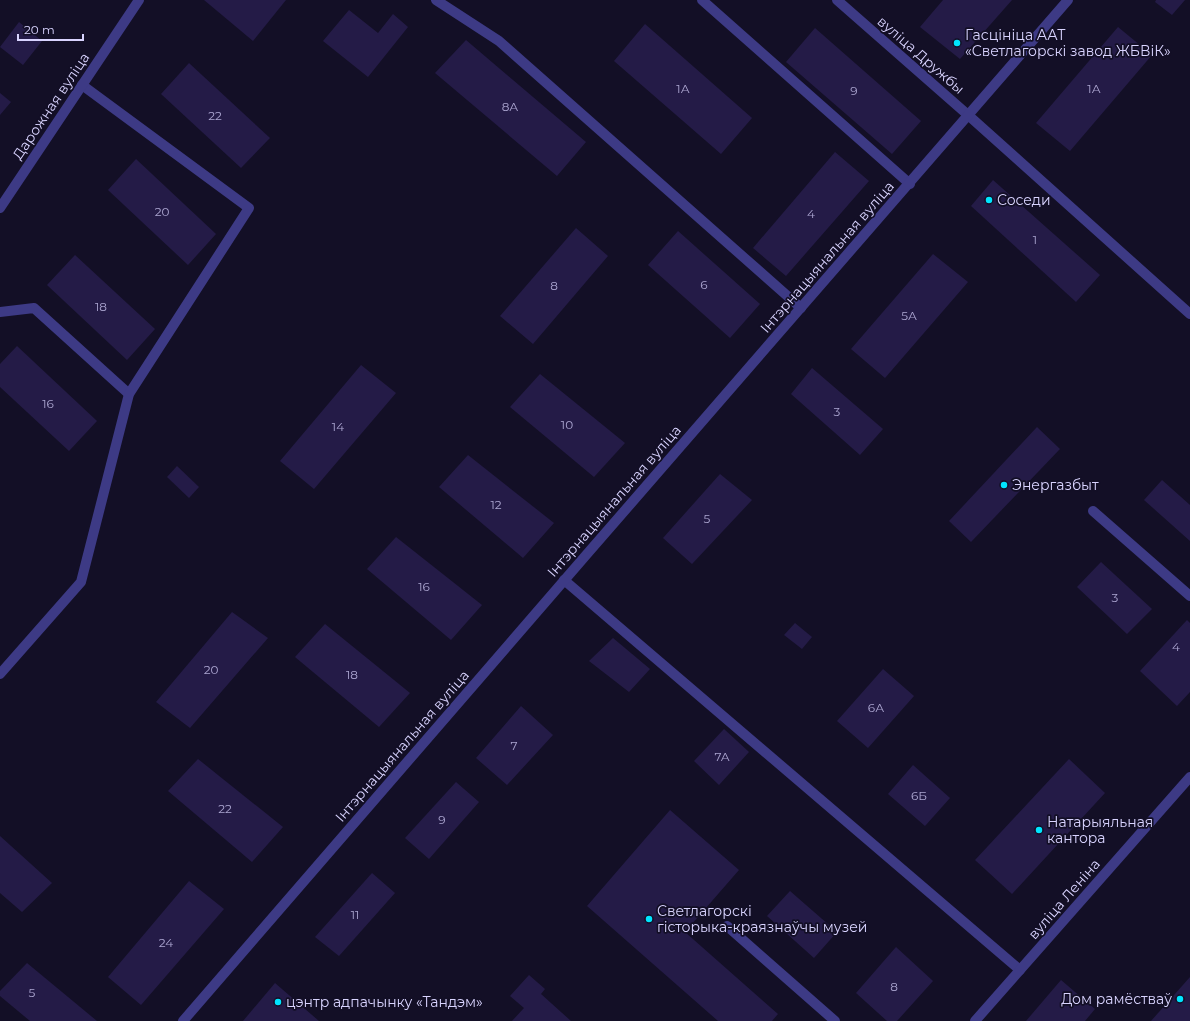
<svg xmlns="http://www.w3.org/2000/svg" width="1190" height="1021" font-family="Montserrat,sans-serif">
<rect width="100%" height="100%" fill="#130f26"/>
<g fill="#241b47">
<path d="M204,0h82l-33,41z"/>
<path d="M943,0h69l-52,59 -40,-32z"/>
<path d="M1156,0h29l-13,15 -17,-13z"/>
<path d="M349,10l29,23 15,-19 15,13 -40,50 -45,-36z"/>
<path d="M19,22l23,19 -19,24 -23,-18z"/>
<path d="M645,24l107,94 -31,36 -107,-93z"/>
<path d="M1118,27l34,28 -82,96 -34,-28z"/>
<path d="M815,28l106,93 -29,33 -106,-92z"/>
<path d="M466,40l120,102 -29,34 -122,-103z"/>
<path d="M189,63l81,75 -29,30 -80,-74z"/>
<path d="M0,93l11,9 -11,13z"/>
<path d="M835,152l34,29 -83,95 -33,-28z"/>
<path d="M136,159l80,75 -28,31 -80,-75z"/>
<path d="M993,180l107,95 -24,27 -105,-96z"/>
<path d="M576,228l32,28 -75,88 -33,-28z"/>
<path d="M678,231l82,73 -30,34 -82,-73z"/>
<path d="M933,254l35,28 -83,96 -34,-29z"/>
<path d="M75,255l80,74 -28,31 -80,-75z"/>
<path d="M17,346l80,75 -28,30 -69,-64v-23z"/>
<path d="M361,365l35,28 -82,96 -34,-28z"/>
<path d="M812,368l71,61 -23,26 -69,-61z"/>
<path d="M540,374l85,69 -31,34 -84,-70z"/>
<path d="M1037,427l23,22 -89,93 -22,-21z"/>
<path d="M468,455l86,68 -31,35 -84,-71z"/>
<path d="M177,466l22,21 -10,11 -22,-21z"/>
<path d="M720,474l32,26 -60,64 -29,-26z"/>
<path d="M1162,480l28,25v36l-46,-41z"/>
<path d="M396,537l86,68 -31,35 -84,-71z"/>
<path d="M1101,562l51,47 -25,25 -50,-47z"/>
<path d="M232,612l36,26 -78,90 -34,-26z"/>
<path d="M1187,620l3,3v69l-13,14 -37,-35z"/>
<path d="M795,623l17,14 -10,12 -18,-14z"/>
<path d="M325,624l85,69 -31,34 -84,-70z"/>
<path d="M613,638l37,31 -21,23 -40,-31z"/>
<path d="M883,669l31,27 -46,52 -31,-27z"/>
<path d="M521,706l32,29 -46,50 -31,-27z"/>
<path d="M724,729l25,23 -30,33 -25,-24z"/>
<path d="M198,759l85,68 -31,35 -84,-71z"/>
<path d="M1069,759l36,34 -93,101 -37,-34z"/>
<path d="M913,765l37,33 -25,28 -37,-32z"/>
<path d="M456,782l23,20 -50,57 -24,-21z"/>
<path d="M670,810l69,60 -54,62 93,82 -6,7h-54l-131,-115z"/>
<path d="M0,836l52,47 -30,29 -22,-19z"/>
<path d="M372,873l23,20 -56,63 -24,-19z"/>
<path d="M189,881l35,28 -83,96 -33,-28z"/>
<path d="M790,891l47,41 -23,26 -47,-42z"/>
<path d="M896,947l37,34 -36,40h-10l-31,-28z"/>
<path d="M27,963l70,58h-67l-30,-25v-5z"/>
<path d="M529,975l16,14 -4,5 30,27h-59l12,-13 -14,-12z"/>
<path d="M1190,977v44h-39z"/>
<path d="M1061,980l34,29 -10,12h-59z"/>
<path d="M275,983l44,38h-76z"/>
</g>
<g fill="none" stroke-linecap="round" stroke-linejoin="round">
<g stroke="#3d3a85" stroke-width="10">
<path d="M436,0l63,41 302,267"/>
<path d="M702,0l208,184"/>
<path d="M968,115l222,199"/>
<path d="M0,312l34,-4 95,86"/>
<path d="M564,580l456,390"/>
<path d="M0,674l81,-92 48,-188 120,-186 -167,-123"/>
</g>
<g stroke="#3d3a85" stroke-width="10">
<path d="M837,0l131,115"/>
<path d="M0,208l139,-208"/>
<path d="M1093,511l97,85"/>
<path d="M727,926l108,95"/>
</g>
<g stroke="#3d3a85" stroke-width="10">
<path d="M183,1021c294,-341 590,-681 885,-1021"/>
<path d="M975,1021l215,-244"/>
</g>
</g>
<g fill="#00e5ff" stroke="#130f26" stroke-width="1.5">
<circle cx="957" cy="43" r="4"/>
<circle cx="989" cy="200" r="4"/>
<circle cx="1004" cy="485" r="4"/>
<circle cx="1039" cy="830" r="4"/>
<circle cx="649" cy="919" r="4"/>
<circle cx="1180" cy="999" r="4"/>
<circle cx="278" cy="1002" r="4"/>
</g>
<g text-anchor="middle" stroke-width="3.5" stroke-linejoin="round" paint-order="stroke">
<g font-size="12" fill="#aca6d1">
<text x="683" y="93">1А</text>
<text x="1094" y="93">1А</text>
<text x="854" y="95">9</text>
<text x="510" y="111">8А</text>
<text x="215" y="120">22</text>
<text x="162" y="216">20</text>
<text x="811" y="218">4</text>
<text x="1035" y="244">1</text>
<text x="704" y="289">6</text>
<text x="554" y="290">8</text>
<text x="101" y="311">18</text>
<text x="909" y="320">5А</text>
<text x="48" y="408">16</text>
<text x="837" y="416">3</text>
<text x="567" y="429">10</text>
<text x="338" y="431">14</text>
<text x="496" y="509">12</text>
<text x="707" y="523">5</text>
<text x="424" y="591">16</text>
<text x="1115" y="602">3</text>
<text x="1176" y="651">4</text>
<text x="211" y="674">20</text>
<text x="352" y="679">18</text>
<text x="876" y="712">6А</text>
<text x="514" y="750">7</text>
<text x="722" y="761">7А</text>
<text x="919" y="800">6Б</text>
<text x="225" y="813">22</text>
<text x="442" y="824">9</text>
<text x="355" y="919">11</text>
<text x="166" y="947">24</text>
<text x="894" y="991">8</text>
<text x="32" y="997">5</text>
</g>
<g font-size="14" fill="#d9d4ff" stroke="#130f26" text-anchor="start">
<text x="965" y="40">Гасцініца ААТ<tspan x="965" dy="16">«Светлагорскі завод ЖБВіК»</tspan></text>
<text x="997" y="205">Соседи</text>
<text x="1012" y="490">Энергазбыт</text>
<text x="1047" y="827">Натарыяльная<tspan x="1047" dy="16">кантора</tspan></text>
<text x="657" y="916">Светлагорскі<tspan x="657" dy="16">гісторыка-краязнаўчы музей</tspan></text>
<text x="1172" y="1004" text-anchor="end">Дом рамёстваў</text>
<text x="286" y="1007">цэнтр адпачынку «Тандэм»</text>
</g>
<g font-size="14" fill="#d9d4ff" stroke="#130f26">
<text transform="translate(921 55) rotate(41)" y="5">вуліца Дружбы</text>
<text transform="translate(51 106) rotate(-56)" y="5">Дарожная вуліца</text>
<text transform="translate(827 257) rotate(-49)" y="5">Інтэрнацыянальная вуліца</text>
<text transform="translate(614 501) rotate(-49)" y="5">Інтэрнацыянальная вуліца</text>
<text transform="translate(402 746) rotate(-49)" y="5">Інтэрнацыянальная вуліца</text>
<text transform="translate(1064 899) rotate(-49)" y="5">вуліца Леніна</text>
</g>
</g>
<path d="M18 34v6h65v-6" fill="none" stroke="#d9d4ff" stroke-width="2"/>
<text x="24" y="34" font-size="12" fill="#d9d4ff" stroke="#130f26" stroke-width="3" paint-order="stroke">20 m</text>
</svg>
